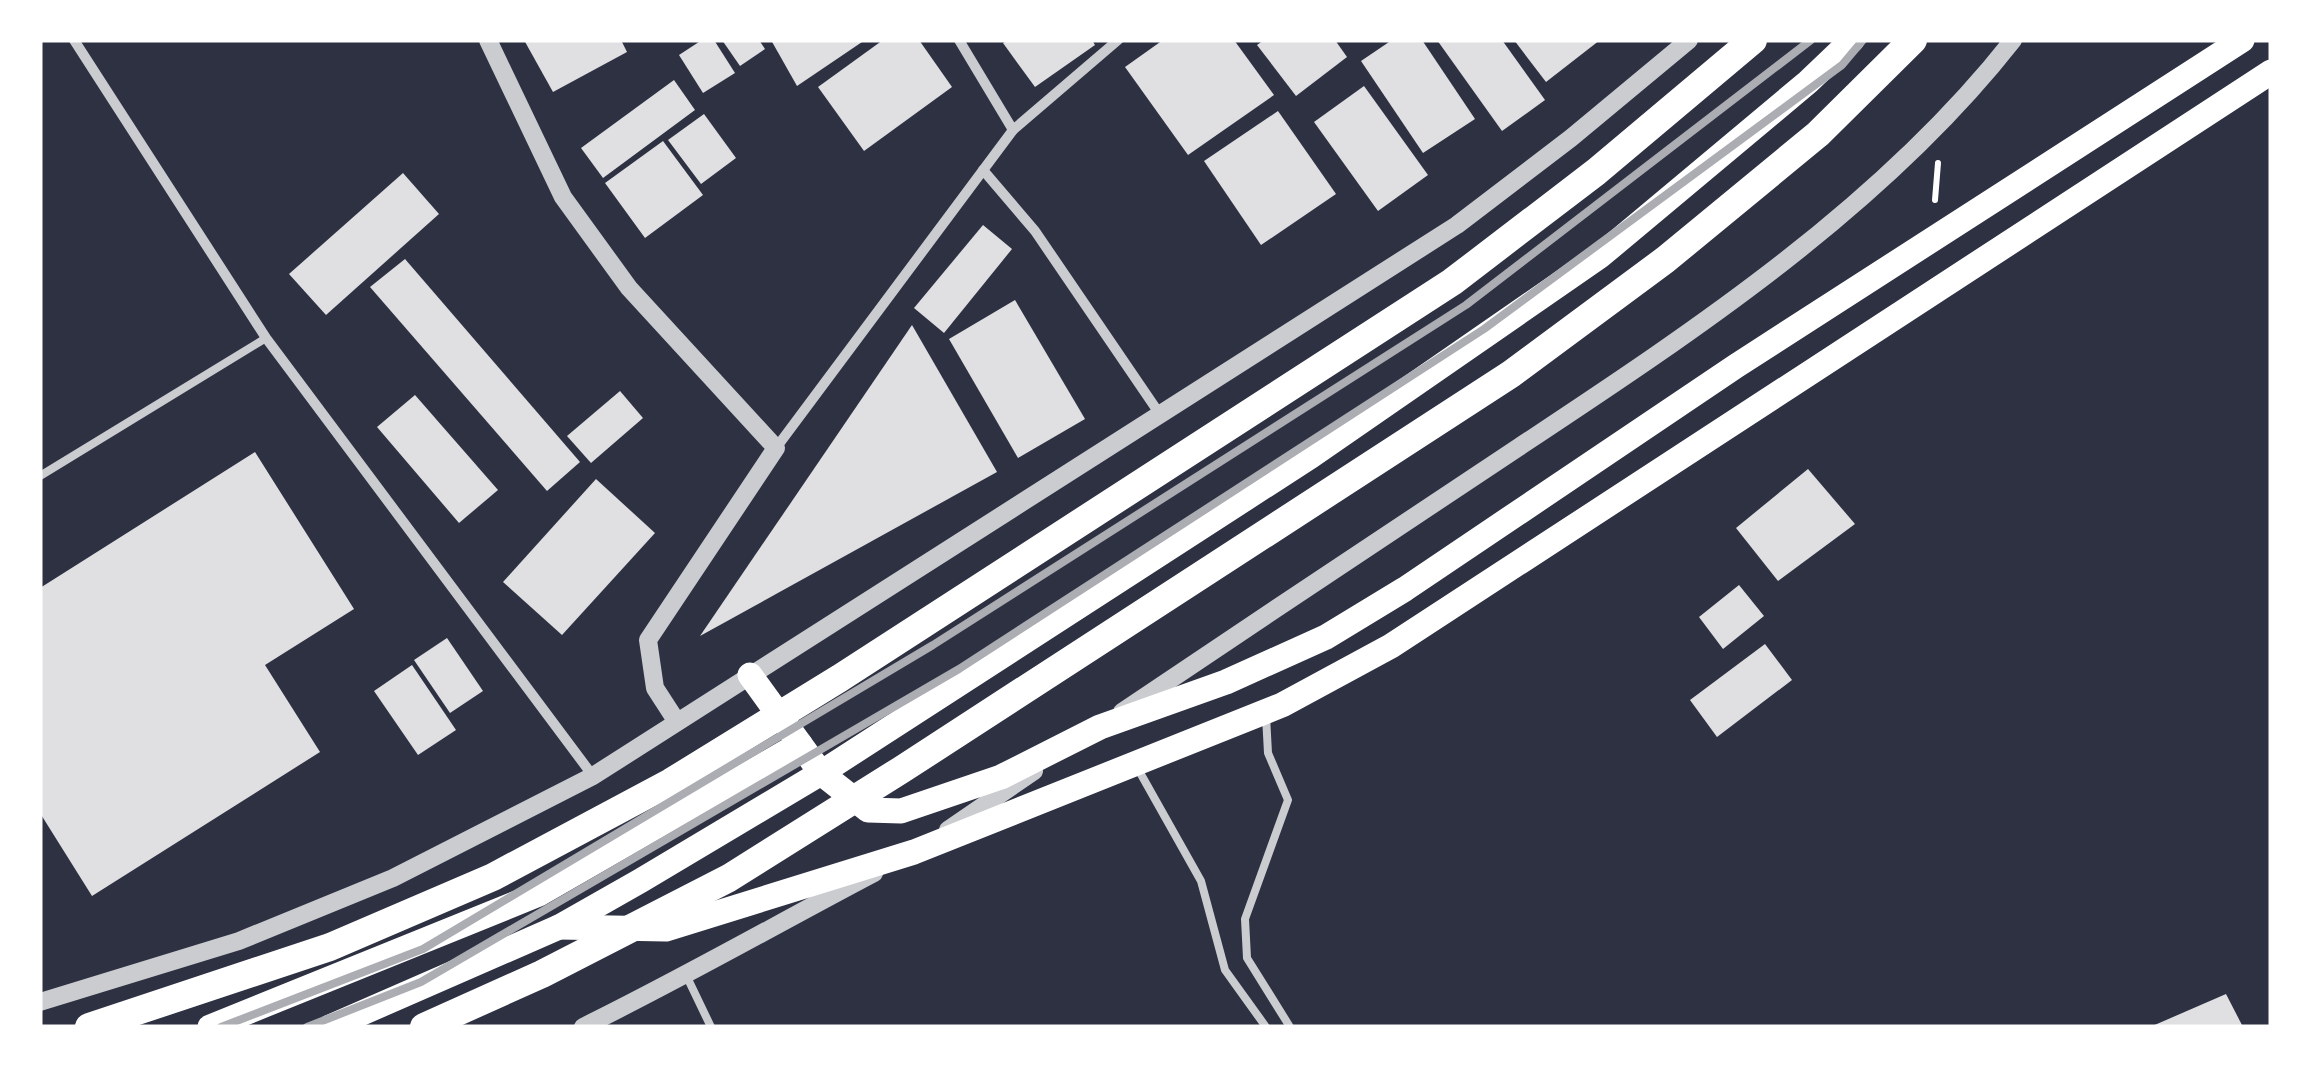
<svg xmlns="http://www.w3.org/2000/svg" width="2311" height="1067" font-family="'Noto Sans',sans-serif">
<rect width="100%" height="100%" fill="#2d3142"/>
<g fill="#e0e0e3">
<path d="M524,40h97l6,12 -74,40z"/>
<path d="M702,40h12l21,33 -32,20 -24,-38z"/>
<path d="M722,40h37l6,9 -25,17z"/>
<path d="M771,40h94l-68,46z"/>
<path d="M883,40h36l33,47 -88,64 -46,-64z"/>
<path d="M1008,40h84l3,5 -60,42 -32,-44z"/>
<path d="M1163,40h71l40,55 -86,60 -63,-88z"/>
<path d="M1264,40h71l12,17 -51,39 -39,-51z"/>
<path d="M1392,40h30l53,79 -52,34 -62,-92z"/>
<path d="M1437,40h65l43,60 -43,31z"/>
<path d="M1514,40h86l-54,42z"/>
<path d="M674,80l21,30 -92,68 -22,-30z"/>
<path d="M1364,86l64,89 -50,36 -64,-89z"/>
<path d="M1278,111l58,83 -75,51 -57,-84z"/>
<path d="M704,114l32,44 -35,26 -33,-44z"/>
<path d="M663,141l40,54 -58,43 -40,-55z"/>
<path d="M403,173l36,41 -113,101 -37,-41z"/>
<path d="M983,225l29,24 -68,84 -30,-25z"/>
<path d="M405,259l175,203 -33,29 -177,-204z"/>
<path d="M1015,300l70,119 -67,39 -69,-119z"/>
<path d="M912,325l85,147 -297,164z"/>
<path d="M620,391l23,27 -52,45 -24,-27z"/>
<path d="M415,395l83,95 -39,33 -82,-96z"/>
<path d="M255,452l99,157 -89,56 55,87 -228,144 -52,-83v-225z"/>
<path d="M1808,469l47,55 -77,57 -42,-53z"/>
<path d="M596,479l59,54 -93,102 -59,-53z"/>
<path d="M1739,585l25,31 -41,33 -24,-32z"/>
<path d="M447,638l36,53 -33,22 -36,-53z"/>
<path d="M1765,644l27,36 -75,57 -27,-37z"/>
<path d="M412,665l44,65 -38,25 -44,-64z"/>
<path d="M2226,994l17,33h-93z"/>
</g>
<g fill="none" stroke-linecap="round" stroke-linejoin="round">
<path stroke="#fff" stroke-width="6" d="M1935,200l3,-37"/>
<g stroke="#caccd0" stroke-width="8">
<path d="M40,476l226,-138"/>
<path d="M1266,716l2,37 20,47 -43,119 2,39 43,69"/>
<path d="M1138,769l63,112 24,89 41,57"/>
<path d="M687,977l24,50"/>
</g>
<g stroke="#caccd0" stroke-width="10">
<path d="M74,40l192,298 327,438"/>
<path d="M959,40l54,90"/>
<path d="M983,170l52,61 124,182"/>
<path d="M776,448l237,-318 105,-90"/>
</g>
<g stroke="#caccd0" stroke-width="18">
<path d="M488,40l75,157 66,91 147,160 -128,192 7,48 22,34"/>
<path d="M1122,712c132,-89 264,-177 397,-265 175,-116 363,-240 494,-407"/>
<path d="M948,830l86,-59"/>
<path d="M40,1002l199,-61 154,-63 200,-102 864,-551 114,-87 118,-98"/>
<path d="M583,1027c98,-48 194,-103 291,-154"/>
</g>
<g stroke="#fff" stroke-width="25">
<path d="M750,675l71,98 47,37 33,1 100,-34 99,-50 126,-45 100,-45 79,-48 331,-223 506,-326"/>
<path d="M559,927l107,2 248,-77 368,-147 109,-59 880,-574"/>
<path d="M210,1027l329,-133 261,-150"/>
<path d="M330,1027l229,-100 81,-46 181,-108 490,-317 289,-200 208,-174 44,-42"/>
</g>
<g stroke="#fff" stroke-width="28">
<path d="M89,1027l241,-80 163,-70 178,-95 169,-104 612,-396 144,-110 157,-132"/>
<path d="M424,1027l118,-53 187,-96 172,-108 610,-396 154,-114 153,-126 95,-94"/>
</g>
<g stroke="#abadb3" stroke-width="8">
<path d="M221,1027l202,-78 510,-304 533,-340 345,-265"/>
<path d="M307,1027l114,-45 538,-313 525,-340 358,-264 21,-25"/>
</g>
</g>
<rect width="2311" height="1067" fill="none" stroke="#ffffff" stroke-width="85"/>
</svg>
